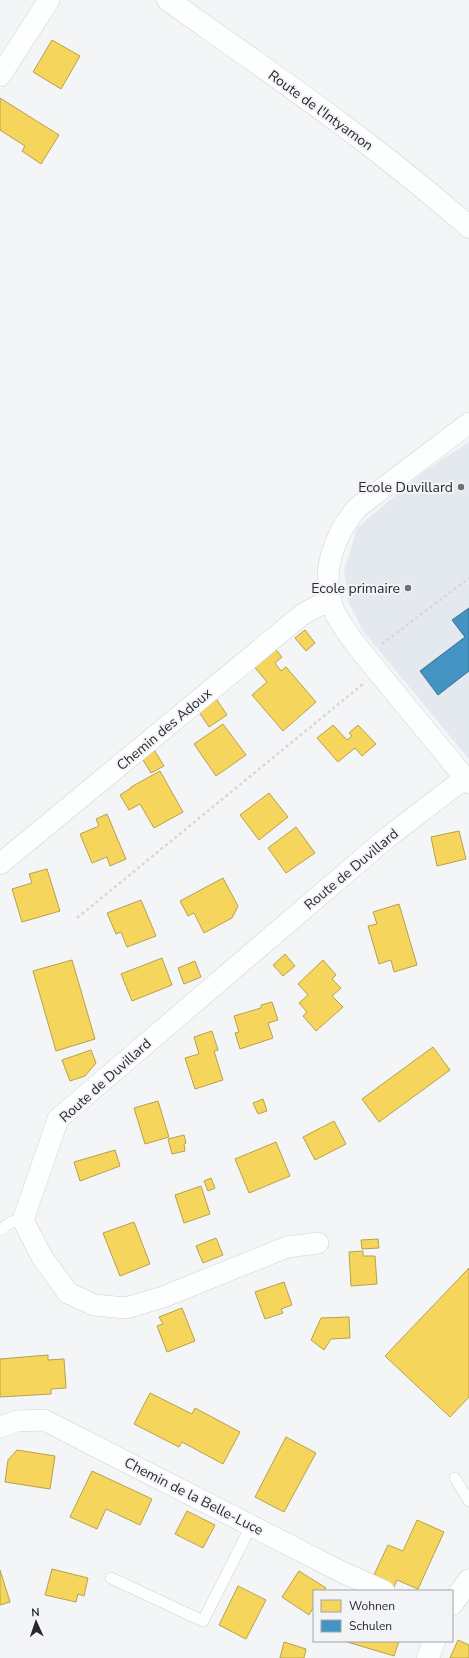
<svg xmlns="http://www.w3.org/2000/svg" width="469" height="1658" font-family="'Nunito Sans',sans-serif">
<rect width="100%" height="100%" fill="#f3f5f7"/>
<path fill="#e4e8ef" d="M469,442v317l-106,-128 -14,-28 -5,-31 13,-44 65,-55z"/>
<g fill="#f6d55c" stroke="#b8a14d">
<path d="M52,40l28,16 -19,33 -28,-17z"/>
<path d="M0,98l59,37 -18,29 -19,-13 3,-5 -25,-16z"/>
<path d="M305,630l10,13 -9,8 -11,-13z"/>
<path d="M272,645l10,12 -7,6 6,8 5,-4 30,35 -33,29 -31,-36 15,-13 -16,-19z"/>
<path d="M215,697l12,18 -18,12 -12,-18z"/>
<path d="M223,724l23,31 -30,21 -22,-32z"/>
<path d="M333,725l14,15 5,-4 -3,-3 9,-8 18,19 -14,12 -7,-8 -17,14 -21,-24z"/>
<path d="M153,748l11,18 -13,7 -11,-18z"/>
<path d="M160,771l23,41 -29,16 -14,-24 -11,6 -9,-15 11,-7v-1z"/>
<path d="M269,793l19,24 -29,23 -19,-25z"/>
<path d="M107,814l19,45 -16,7 -3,-9 -15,6 -12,-29 19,-8 -3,-7z"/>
<path d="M296,827l19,26 -29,20 -18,-25z"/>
<path d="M459,831l7,28 -29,7 -6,-29z"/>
<path d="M47,869l13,42 -38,11 -10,-33 20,-6 -3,-9z"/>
<path d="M223,878l15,28 -6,12 -28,15 -10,-20 -6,3 -8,-15z"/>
<path d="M141,900l15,36 -29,11 -6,-15 -5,2 -9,-21z"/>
<path d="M399,904l18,61 -23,7 -3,-12 -12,4 -11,-38 9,-2 -4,-12z"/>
<path d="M285,954l10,12 -12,10 -10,-11z"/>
<path d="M162,958l10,27 -40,16 -11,-27z"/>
<path d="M72,960l23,79 -39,12 -23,-80z"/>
<path d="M323,960l13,15 -4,4 9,9 -9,8 11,11 -27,24 -13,-15 4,-4 -8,-9 9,-8 -10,-11z"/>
<path d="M195,961l6,16 -17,7 -6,-16z"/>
<path d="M272,1002l6,18 -10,3 5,15 -33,11 -5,-16 4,-1 -5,-16 27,-8v-3z"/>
<path d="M212,1031l6,19 -4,1 9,29 -28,9 -10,-31 14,-4 -5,-17z"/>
<path d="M433,1047l17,23 -71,52 -17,-23z"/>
<path d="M91,1050l5,13 -11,13 -15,5 -8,-21z"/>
<path d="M263,1099l4,12 -9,3 -5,-11z"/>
<path d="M158,1101l11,36 -24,7 -11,-36z"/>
<path d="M334,1121l12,23 -31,16 -12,-23z"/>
<path d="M184,1135l2,8 -2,1 1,7 -13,3 -4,-15z"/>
<path d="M276,1142l14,34 -41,17 -14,-34z"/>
<path d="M115,1150l5,16 -40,15 -6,-19z"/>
<path d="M211,1178l4,10 -7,3 -4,-10z"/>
<path d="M201,1186l9,28 -26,9 -9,-28z"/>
<path d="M134,1222l16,42 -30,12 -17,-43z"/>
<path d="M216,1238l7,17 -20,8 -7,-17z"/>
<path d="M378,1239l1,9 -17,1 -1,-9z"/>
<path d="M363,1251v5h12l2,28 -26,2 -2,-34z"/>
<path d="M469,1268v129l-19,20 -65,-61z"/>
<path d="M284,1282l8,23 -11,4 2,4 -18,6 -10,-27z"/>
<path d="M182,1308l13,33 -28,11 -10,-26 6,-2 -4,-7z"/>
<path d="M349,1317l1,21 -19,1 -7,11 -13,-10 10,-22z"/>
<path d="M48,1355v5l16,-1 2,29 -15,1v5l-51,3v-38z"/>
<path d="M150,1393l42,21 3,-6 45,24 -17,32 -41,-22 -3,5 -45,-23z"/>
<path d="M286,1437l30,16 -32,59 -29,-15z"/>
<path d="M17,1450l38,6 -5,33 -45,-7 3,-22z"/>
<path d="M92,1471l60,28 -12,26 -34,-16 -9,20 -27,-12z"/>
<path d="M187,1511l28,14 -12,23 -28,-14z"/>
<path d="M417,1520l27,12 -26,57 -21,-9 -4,9 -21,-10 16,-34 15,6z"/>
<path d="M52,1569l36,9 -4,18 -6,-2 -2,8 -31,-7z"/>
<path d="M0,1570l10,32 -10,3z"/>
<path d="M299,1571l27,17 -2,3h-10v15l-5,9 -27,-18z"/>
<path d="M238,1586l28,14 -20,39 -27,-14z"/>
<path d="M458,1640l11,5v13h-19z"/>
<path d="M344,1641h55l-5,15z"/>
<path d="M284,1642l22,7 -2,9h-24z"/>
</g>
<path fill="#4393c3" stroke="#3b7395" d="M469,608v63l-31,24 -18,-24 45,-34 -13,-17z"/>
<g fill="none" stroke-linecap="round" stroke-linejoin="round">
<g stroke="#d1d2d4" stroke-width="12">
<g id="service">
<path d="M0,1230l11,-8 12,-2"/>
<path d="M455,1478l14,23"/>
<path d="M111,1578l92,43 48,-95"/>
</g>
</g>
<g stroke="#d1d2d4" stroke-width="22">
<g id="minor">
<path d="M0,76l49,-76"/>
<path d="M469,423l-111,84c-24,27 -39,68 -24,104 6,12 14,23 22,34l113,138"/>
<path d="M0,864l303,-250 28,-15"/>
<path d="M318,1243l-31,4 -124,50 -37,11 -32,-3 -26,-12 -26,-36 -19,-37 35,-101 330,-282 77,-59"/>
<path d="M0,1427l17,-6 27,-1 298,152 42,19"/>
</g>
</g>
<g stroke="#d1d2d4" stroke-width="23">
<g id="tertiary">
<path d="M452,1604l17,-24"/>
<path d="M428,1658l6,-17"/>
</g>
</g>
<g stroke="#d1d2d4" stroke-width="23">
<path id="secondary" d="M168,0c103,73 206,143 301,227"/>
</g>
<g stroke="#d7d7d8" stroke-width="2.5" stroke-dasharray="3 3" stroke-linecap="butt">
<path d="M382,644l87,-66"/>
<path d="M77,918l286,-234"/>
</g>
<use href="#service" stroke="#fdfefe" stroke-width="11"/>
<use href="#minor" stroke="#fdfefe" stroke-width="21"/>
<use href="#tertiary" stroke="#fdfefe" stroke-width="22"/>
<use href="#secondary" stroke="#fdfefe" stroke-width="22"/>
</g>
<g fill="#707072" stroke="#f2f4f8" stroke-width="1.5">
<circle cx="461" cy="487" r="4"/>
<circle cx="408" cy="588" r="4"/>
</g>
<g text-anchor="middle" stroke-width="4" stroke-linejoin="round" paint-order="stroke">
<g font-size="14" fill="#29292b" stroke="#f2f4f8">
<text transform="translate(321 110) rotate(36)" y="5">Route de l'Intyamon</text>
<text transform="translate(164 729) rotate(-40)" y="5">Chemin des Adoux</text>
<text transform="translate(351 869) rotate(-40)" y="5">Route de Duvillard</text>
<text transform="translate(105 1080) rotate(-42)" y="5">Route de Duvillard</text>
<text transform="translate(194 1496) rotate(27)" y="5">Chemin de la Belle-Luce</text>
</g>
<g font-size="14" fill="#29292b" stroke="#f2f4f8" text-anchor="end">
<text x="453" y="492">Ecole Duvillard</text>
<text x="400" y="593">Ecole primaire</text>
</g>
</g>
<rect x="313" y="1590" width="140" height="52" fill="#f2f4f8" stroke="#a2a3a6"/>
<rect x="321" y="1600" width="20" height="12" fill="#f6d55c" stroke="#a2a3a6"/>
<text x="349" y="1610" font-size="12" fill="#29292b">Wohnen</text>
<rect x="321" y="1620" width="20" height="12" fill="#4393c3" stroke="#a2a3a6"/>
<text x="349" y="1630" font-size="12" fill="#29292b">Schulen</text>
<g transform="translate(36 1622) rotate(357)" stroke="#f2f4f8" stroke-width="3" paint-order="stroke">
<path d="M0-3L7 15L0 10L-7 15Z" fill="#29292b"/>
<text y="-6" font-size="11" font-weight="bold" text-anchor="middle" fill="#29292b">N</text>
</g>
</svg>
